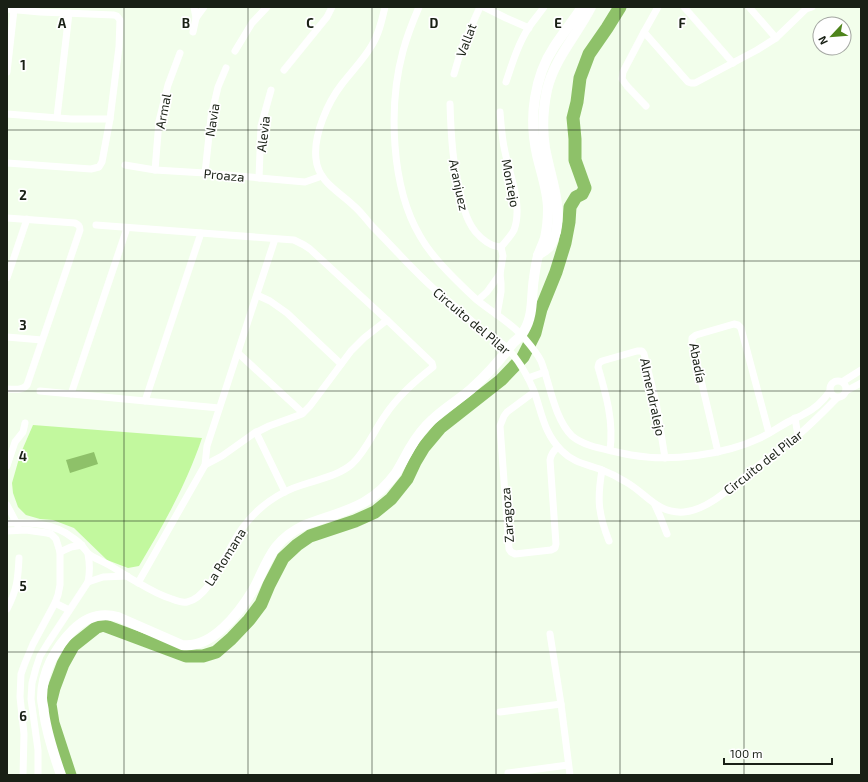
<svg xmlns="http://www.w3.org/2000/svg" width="868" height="782" font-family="'Exo 2',sans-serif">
<rect width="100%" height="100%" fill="#f2feeb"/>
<path fill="#c2f89e" d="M33,425l169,13c-15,45 -39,88 -63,128l-11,2 -21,-8 -33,-32 -21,-8 -13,-1 -14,-4 -8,-8 -5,-14 -1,-10 8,-28z"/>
<path fill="#8ec169" d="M94,452l4,12 -28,9 -4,-13z"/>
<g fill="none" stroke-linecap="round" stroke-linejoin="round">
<path stroke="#8ec169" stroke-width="13" d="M70,775l-17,-52 -3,-19 4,-16 9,-24 10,-18 24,-19 6,-2 83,31h17l13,-4 15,-13 18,-19 12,-16 8,-19 14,-27 14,-13 13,-9 45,-15 20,-9 16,-13 16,-20 8,-17 9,-15 16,-19 61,-48 22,-23 12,-24 6,-24 15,-37 9,-29 4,-21 1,-15 6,-10 6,-3 3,-6 -10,-28v-21l-2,-21 4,-16 3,-24 9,-24 18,-26 13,-21"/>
<g stroke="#fff" stroke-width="7">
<path d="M194,7l2,11"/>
<path d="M385,7c-3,13 -6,27 -13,38 -8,14 -20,26 -30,39 -14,18 -29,51 -26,75 2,23 24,33 38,47 7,6 12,13 18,20 20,20 39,42 60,61 11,10 23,19 34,29 7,6 13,12 20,18 6,4 13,7 19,12 13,13 22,28 29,45 8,22 10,43 28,60 12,12 24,13 40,19 8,3 16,7 24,12 20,11 31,32 58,30 25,-2 52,-29 71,-44 12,-9 24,-18 36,-27 17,-13 31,-28 46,-43"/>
<path d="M419,7c-6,14 -12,29 -16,44 -15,55 -12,136 17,185 9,16 22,30 34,42 8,8 15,15 23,22 16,13 35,23 48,39 6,7 12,14 16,22 9,23 13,57 31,75 11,9 26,12 40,15 6,1 12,3 19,4 39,7 93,0 129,-17 11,-5 20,-12 30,-17 5,-3 10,-4 14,-7 11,-5 19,-13 26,-23"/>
<path d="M484,7l22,11 23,10"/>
<path d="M658,7l-14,25 44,50 3,1h4l62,-33 19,-12 30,-29 6,-2"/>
<path d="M684,7l49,56"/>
<path d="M749,7l27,31"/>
<path d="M7,9l33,3 74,3 3,1 3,4 -1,27 -9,72h-39l-64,-5"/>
<path d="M193,32l3,-14 8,-11"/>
<path d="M644,32l-21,40 -1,7 5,7 19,20"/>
<path d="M235,51l17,-28 15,-16"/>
<path d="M284,70l43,-53 5,-10"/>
<path d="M7,72l7,-62"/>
<path d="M454,74l8,-27 18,-40"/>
<path d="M506,82c6,-18 12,-38 23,-55 5,-7 10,-13 15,-20"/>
<path d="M450,104c1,33 3,65 12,97 2,9 5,18 10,26 4,7 13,15 20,18 3,1 6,2 9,2"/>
<path d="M57,117l12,-104"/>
<path d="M7,163l84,6 8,-2 3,-5 8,-43"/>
<path d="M125,165l30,5 50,3 100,9 17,-6"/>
<path d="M155,170l4,-49 9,-36 12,-32"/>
<path d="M205,173l6,-56 7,-30 8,-19"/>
<path d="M259,178l2,-52 10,-36"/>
<path d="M7,218l68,5c4,2 5,3 5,7l-53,155c-5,6 -13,4 -20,4"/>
<path d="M7,278l20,-59"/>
<path d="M257,295l13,6 17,12 54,51"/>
<path d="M478,300l9,-8 13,-18"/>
<path d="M497,315l4,-23v-9l-1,-9 3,-18 -2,-9c4,-5 10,-11 13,-17 9,-24 -4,-54 -9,-78 -3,-13 -4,-27 -5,-40"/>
<path d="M7,337l35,3"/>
<path d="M238,353l65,60"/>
<path d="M528,378l17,-6"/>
<circle cx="838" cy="389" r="8"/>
<path d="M842,382l19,-12"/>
<path d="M40,391l179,17"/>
<path d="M846,391l15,-8"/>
<path d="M534,392l-27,20 -3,4 -4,10 9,123 2,3 4,2 36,-4 4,-2 1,-4 -6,-84c1,-6 3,-9 8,-13"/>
<path d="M71,394l56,-166"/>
<path d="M145,401l56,-168"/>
<path d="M795,418l3,18"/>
<path d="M256,432l29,60"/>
<path d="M610,450c4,-28 -4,-56 -12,-83l1,-4 3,-2 35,-10h5l2,3 12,48 9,56"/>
<path d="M718,452l-26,-110v-4l4,-3 38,-11 4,1 3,3 28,105"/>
<path d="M205,465l2,-19 68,-207"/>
<path d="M7,466l8,-24 8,-10 2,-9"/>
<path d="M602,470c-5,29 -4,43 7,71"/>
<path d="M7,505l11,21"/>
<path d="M655,505l5,11 7,18"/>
<path d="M7,523c22,-1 48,0 66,15 3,2 7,5 9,8 3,3 5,7 8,9 6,4 12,6 19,10 9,5 18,12 28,17 10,6 25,14 35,17 5,2 10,4 15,3 25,-5 41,-57 57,-76 14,-19 35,-34 58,-41 17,-6 36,-9 50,-21 15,-14 22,-34 34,-50 12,-18 29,-33 47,-47l-1,-4 -45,-43 -77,-71 -6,-4 -10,-5 -198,-15"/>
<path d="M7,531l19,-1 21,3 4,1 5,5 4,13v33l-2,10 -3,8 -22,41 -8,19 -4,11 -1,23 4,37 -1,41"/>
<path d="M60,552l11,-5 11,-2"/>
<path d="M88,582l15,-5 24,-1"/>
<path d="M138,583l67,-118 17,-9 31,-22 16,-8 33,-12 8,-8 41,-55 13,-13 23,-18"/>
<path d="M55,603l14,7"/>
<path d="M7,609c10,-19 11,-30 12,-51"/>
<path d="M550,634l11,70 9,71"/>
<path d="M500,712l61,-8"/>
<path d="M508,773l60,-8"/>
<path d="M38,775v-25l-7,-51 1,-16 4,-15 4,-12 8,-13 40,-61c2,-10 2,-18 0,-28"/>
</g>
<g stroke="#fff" stroke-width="10">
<path d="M538,255c4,-3 9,-5 12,-9 3,-4 4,-9 6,-14 6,-29 -6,-56 -11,-84 -3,-19 -2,-39 2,-58 7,-31 30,-55 44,-83"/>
<path d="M61,775c-7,-20 -14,-41 -17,-62 0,-5 -2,-10 -2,-15 0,-26 13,-50 31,-68 13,-13 27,-18 45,-13l64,28c30,4 57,-32 71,-55 8,-14 13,-30 23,-43 8,-10 18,-17 29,-22 37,-14 66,-17 91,-52 5,-8 9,-16 14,-25 6,-10 13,-20 22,-28 11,-11 25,-19 38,-30 16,-14 30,-30 43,-47 4,-4 9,-7 11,-12 10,-16 7,-35 10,-53 1,-7 2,-15 4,-22 2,-6 5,-12 7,-18 2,-9 3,-20 3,-29 0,-18 -7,-36 -11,-54 -4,-18 -5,-39 -2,-57 3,-19 9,-36 19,-51 9,-14 19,-26 28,-40"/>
</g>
</g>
<path fill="none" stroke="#192015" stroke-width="1" stroke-opacity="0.55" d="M124,7v768M248,7v768M372,7v768M496,7v768M620,7v768M744,7v768M7,130h854M7,261h854M7,391h854M7,521h854M7,652h854"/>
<g text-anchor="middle" stroke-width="3.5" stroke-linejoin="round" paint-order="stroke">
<g font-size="13" fill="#192015" stroke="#fff">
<text transform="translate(466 40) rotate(-69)" y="5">Vallat</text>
<text transform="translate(163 111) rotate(-79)" y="5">Armal</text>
<text transform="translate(212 120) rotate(-81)" y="5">Navia</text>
<text transform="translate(263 134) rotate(-83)" y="5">Alevia</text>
<text transform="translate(224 175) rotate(5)" y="5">Proaza</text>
<text transform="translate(511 183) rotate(79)" y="5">Montejo</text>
<text transform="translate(459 185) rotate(78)" y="5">Aranjuez</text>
<text transform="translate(472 321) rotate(40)" y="5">Circuito del Pilar</text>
<text transform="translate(698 363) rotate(79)" y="5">Abadía</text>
<text transform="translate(653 397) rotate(78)" y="5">Almendralejo</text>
<text transform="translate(763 462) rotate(-38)" y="5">Circuito del Pilar</text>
<text transform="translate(507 515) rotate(-94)" y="5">Zaragoza</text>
<text transform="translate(225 557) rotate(-58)" y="5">La Romana</text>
</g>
</g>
<g font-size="13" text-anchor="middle" font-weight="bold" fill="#192015" stroke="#fff" stroke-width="3.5" stroke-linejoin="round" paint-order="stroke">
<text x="62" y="28">A</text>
<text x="186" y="28">B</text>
<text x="310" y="28">C</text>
<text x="434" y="28">D</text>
<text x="558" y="28">E</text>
<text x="682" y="28">F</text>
<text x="23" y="70">1</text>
<text x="23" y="200">2</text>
<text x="23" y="330">3</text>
<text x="23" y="461">4</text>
<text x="23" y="591">5</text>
<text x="23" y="721">6</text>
</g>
<rect width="868" height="782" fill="none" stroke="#192015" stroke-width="16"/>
<g transform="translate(832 36) rotate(244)"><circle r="19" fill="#ffffff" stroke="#a3a6a1"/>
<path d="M0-3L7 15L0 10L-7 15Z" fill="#4e841b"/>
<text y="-6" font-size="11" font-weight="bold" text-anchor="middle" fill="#192015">N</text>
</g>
<path d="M724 758v6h108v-6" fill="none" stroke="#192015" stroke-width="2"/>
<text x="730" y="758" font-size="12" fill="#192015" stroke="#ffffff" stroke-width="3" paint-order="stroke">100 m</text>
</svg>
